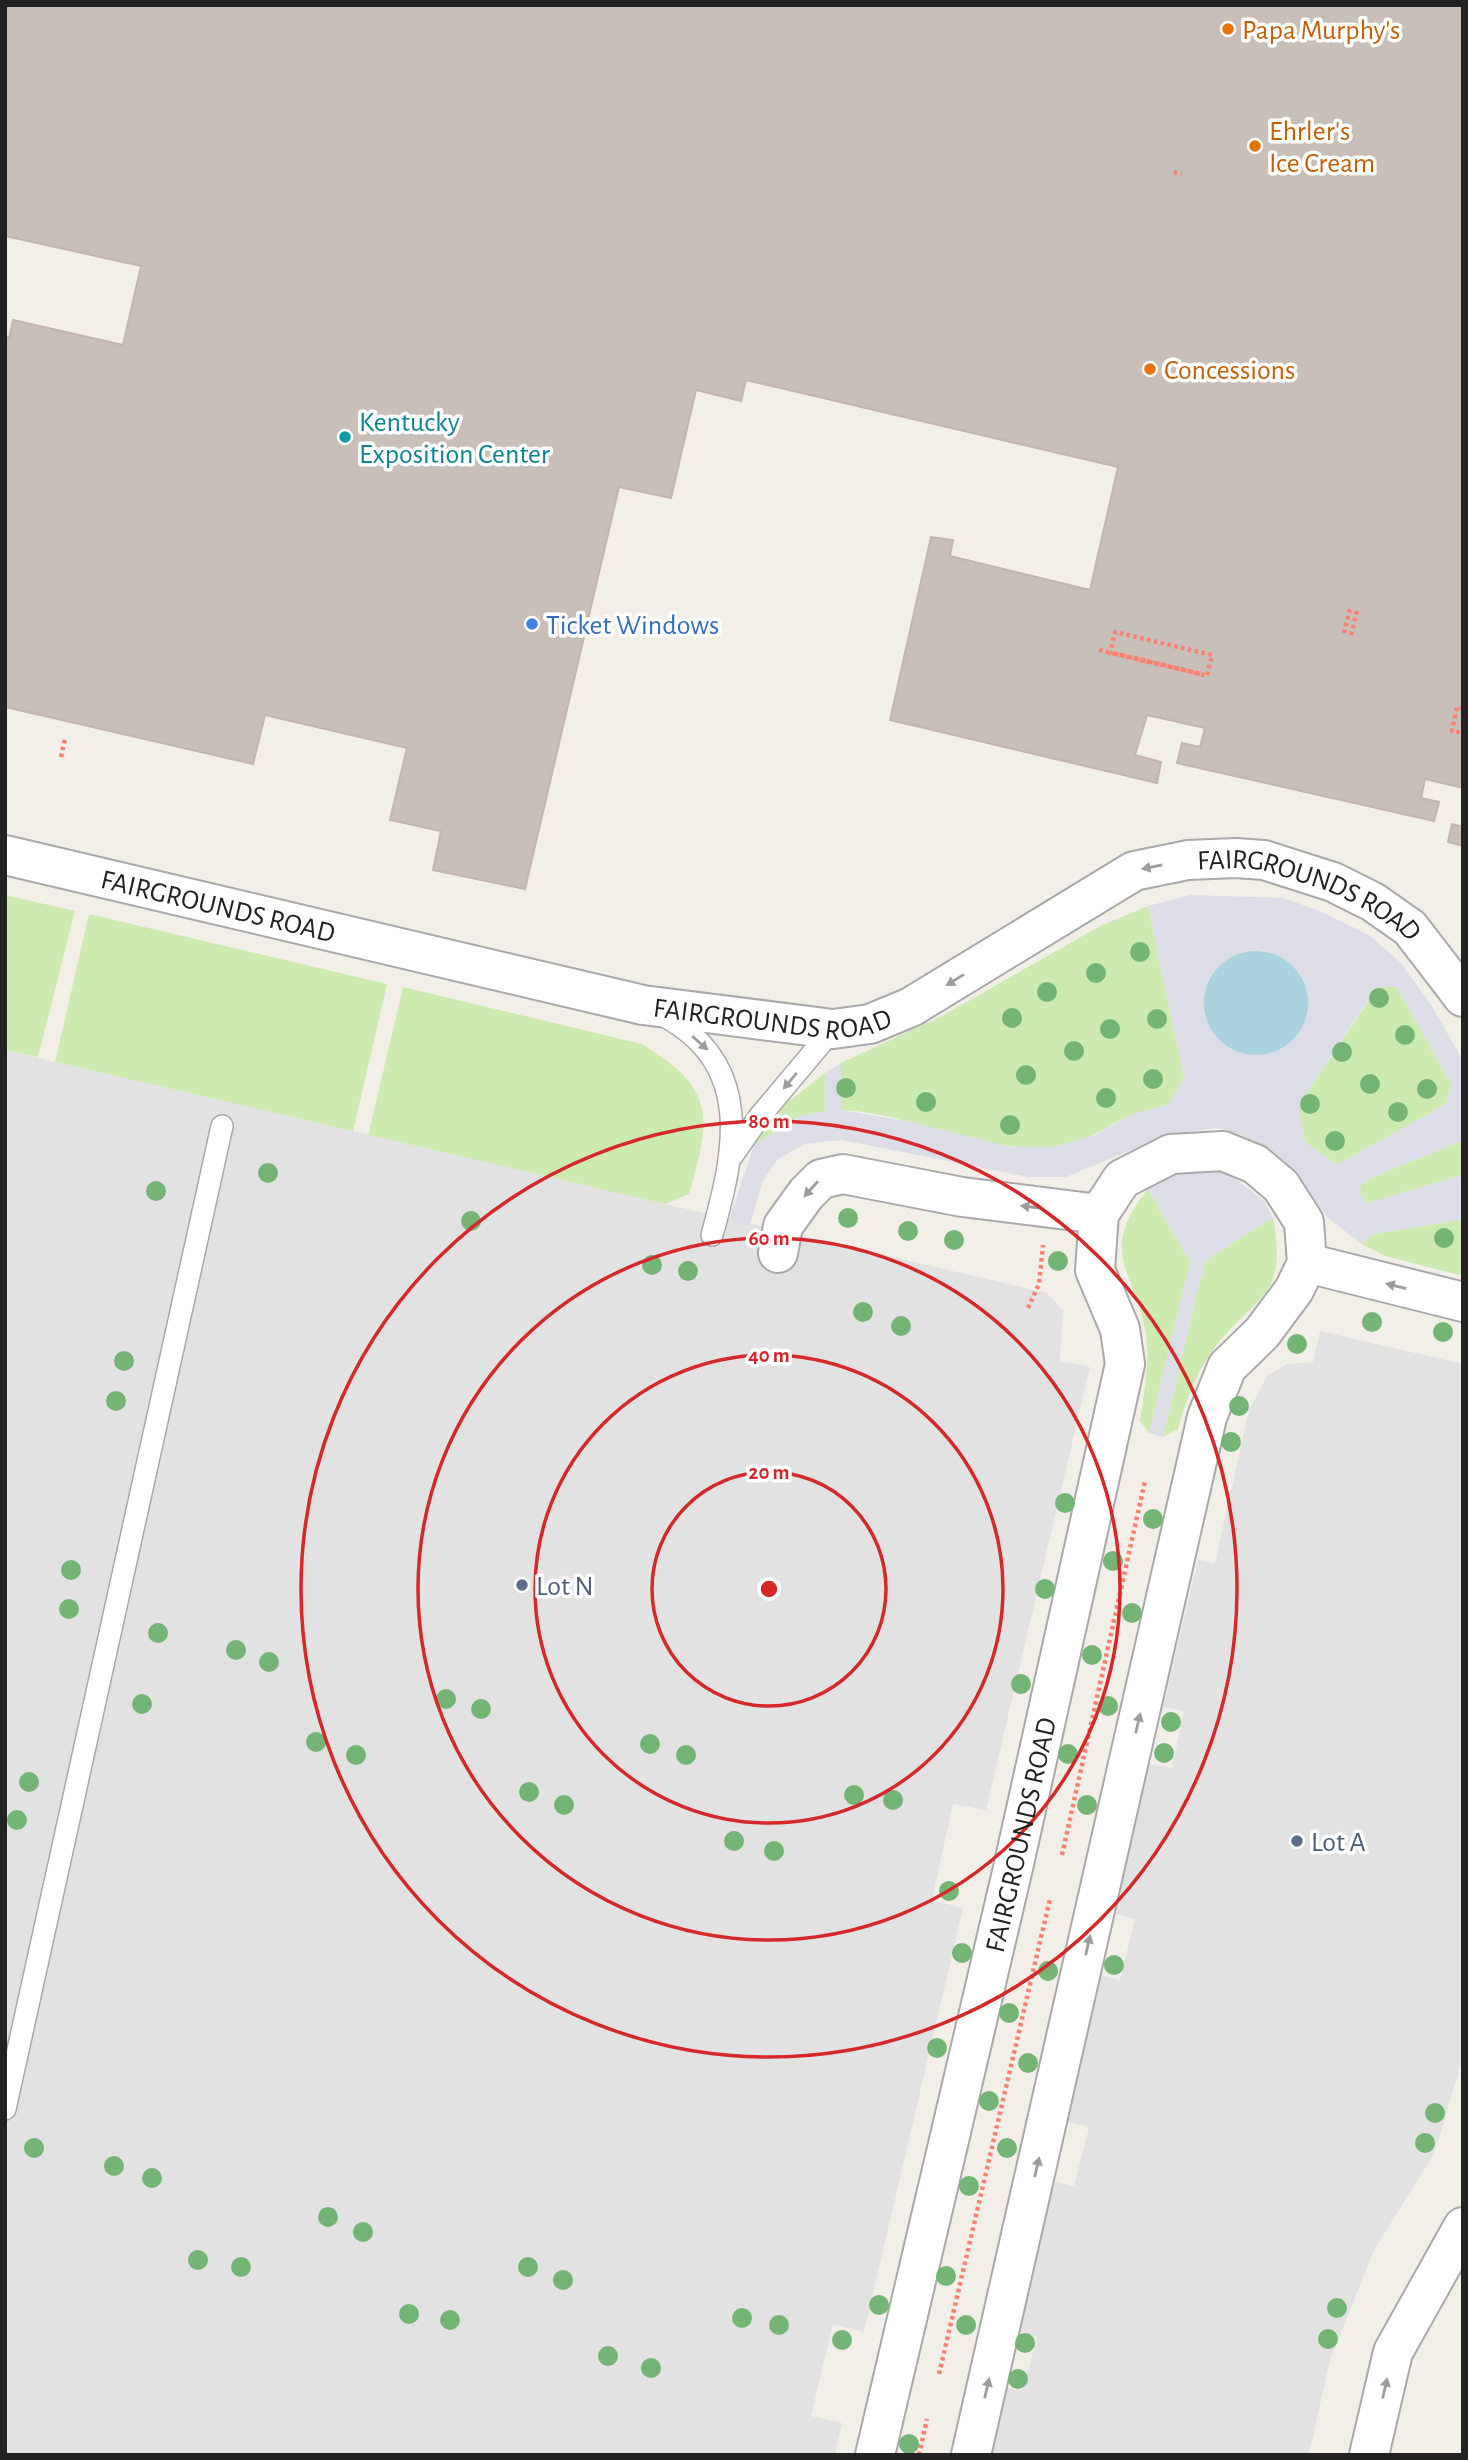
<svg xmlns="http://www.w3.org/2000/svg" width="1468" height="2460" font-family="'Alegreya Sans',sans-serif">
<rect width="100%" height="100%" fill="#f2efe9"/>
<g fill="#cdebb0">
<path d="M5,895l70,16 -37,146 -33,-7z"/>
<path d="M1148,906l36,172 -16,27c-11,3 -25,5 -36,10 -26,11 -49,30 -79,32 -72,7 -141,-34 -212,-37v-47l101,-47 158,-90z"/>
<path d="M89,914l298,70 -34,148 -298,-70z"/>
<path d="M1396,986l56,99 -6,19 -109,61 -32,-23 -7,-36 80,-119z"/>
<path d="M403,987l239,57c74,45 69,74 47,150l-26,11 -295,-69z"/>
<path d="M825,1073v39l-25,4 -46,29 30,-40z"/>
<path d="M1463,1140v35l-95,28 -9,-8 2,-10 10,-7z"/>
<path d="M1148,1189l42,73 -41,171 -9,-12c4,-29 10,-58 6,-86 -10,-64 -50,-81 2,-146z"/>
<path d="M1273,1218c15,80 -15,74 -57,128 -20,26 -29,52 -38,83l-15,8 41,-173 9,-9z"/>
<path d="M1463,1219v57l-78,-20 -23,-12 12,-10z"/>
</g>
<g fill="#e2e2e2">
<path d="M5,1050l1042,243 16,17 -3,51 30,6 -104,443 -33,-6 -21,96 31,8 -99,424 -31,-8 -22,92 31,7 -7,32h-830z"/>
<path d="M1320,1331l143,33v693l-29,97 -60,96 -44,110 -21,95h-320l15,-68 19,4 14,-54 -20,-6 35,-150 22,5 15,-59 -25,-6 34,-146 22,5 15,-61 -20,-5 33,-151 24,5 12,-57 -21,-4 35,-147 17,3 34,-153 18,-34 20,-12 26,-2z"/>
</g>
<g fill="#dddde8" fill-rule="evenodd">
<path d="M1190,895l94,3 38,14 47,23 31,27 32,44 31,55v79l-92,38 -10,7 -1,10 8,8 95,-28v44l-89,15 -12,10 -34,-26 -32,-43 -26,-26 -28,-14 -26,-7 -47,6 -103,43h-38l-186,-37 -38,4 -27,16 -15,22 -12,44 -21,-6 25,-75 46,-29 25,-5v-38l16,-10v47l66,11 105,26h42l39,-11 40,-22 35,-9 16,-27 -36,-172zM1396,986l56,99 -6,19 -109,61 -32,-23 -6,-37 78,-118z"/>
<path d="M1196,1170l23,1 14,6 32,25 8,16 -60,37 -9,9 -41,173 -14,-4 41,-171 -42,-73 25,-15z"/>
</g>
<circle fill="#aad3df" cx="1256" cy="1003" r="52"/>
<g fill="#c7bfb8" stroke="#c4b6ab" stroke-width="2">
<path d="M5,5h1458v783l-38,-9 -4,19 18,4 -5,19 -257,-58 5,-20 18,4 5,-19 -58,-13 -12,40 26,7 -4,21 -267,-63 41,-183 22,3 -3,16 140,34 28,-123 -372,-87 -5,21 -45,-11 -25,108 -52,-11 -94,402 -92,-19 8,-39 -51,-11 17,-72 -142,-33 -12,49 -248,-57v-370l4,1 4,-18 110,25 18,-79 -136,-30z"/>
<path d="M1452,824l11,3v19l-15,-4z"/>
</g>
<g fill="none" stroke-linecap="round" stroke-linejoin="round">
<g stroke="#a9a9a9" stroke-width="24">
<g id="lane">
<path d="M664,1016c91,49 71,136 48,219"/>
<path d="M732,1156l28,-40 73,-87"/>
<path d="M5,2109l217,-983"/>
</g>
</g>
<g stroke="#a9a9a9" stroke-width="42">
<g id="street">
<path id="s1" d="M5,855l638,150 190,24 37,-5 41,-17 223,-136 54,-11 48,-2 28,2 69,22 40,20 37,26 53,69"/>
<path d="M778,1253l5,-27 23,-32 15,-15 22,-5 119,23 137,17"/>
<path d="M1307,1263l156,39"/>
<path id="s2" d="M875,2455l138,-587 112,-504 -5,-35 -25,-59 4,-56 23,-35 49,-25 52,-3 32,13 26,22 23,36 3,41 -13,27 -32,43 -35,34 -20,50 -236,1038"/>
<path d="M1369,2455l24,-103 70,-125"/>
</g>
</g>
<g stroke="#fa8072" stroke-width="4.5" stroke-dasharray="3.5 3.5" stroke-linecap="butt">
<path d="M1174,172l8,2"/>
<path d="M1344,633l6,-24"/>
<path d="M1351,635l6,-24"/>
<path d="M1099,650l97,23 11,3 5,-21 -97,-23 -5,21 11,2 80,19"/>
<path d="M1463,708l-6,-1 -5,24 11,2"/>
<path d="M61,757l4,-19"/>
<path d="M1028,1308l11,-24 4,-39"/>
<path d="M1062,1855l83,-374"/>
<path d="M939,2374l111,-475"/>
<path d="M919,2455l8,-36"/>
</g>
<use href="#lane" stroke="#fff" stroke-width="21"/>
<use href="#street" stroke="#fff" stroke-width="38"/>
</g>
<g fill="#74b475">
<circle cx="1140" cy="952" r="10"/>
<circle cx="1096" cy="973" r="10"/>
<circle cx="1047" cy="992" r="10"/>
<circle cx="1379" cy="998" r="10"/>
<circle cx="1012" cy="1018" r="10"/>
<circle cx="1157" cy="1019" r="10"/>
<circle cx="1110" cy="1029" r="10"/>
<circle cx="1405" cy="1035" r="10"/>
<circle cx="1074" cy="1051" r="10"/>
<circle cx="1342" cy="1052" r="10"/>
<circle cx="1026" cy="1075" r="10"/>
<circle cx="1153" cy="1079" r="10"/>
<circle cx="1370" cy="1084" r="10"/>
<circle cx="846" cy="1088" r="10"/>
<circle cx="1427" cy="1089" r="10"/>
<circle cx="1106" cy="1098" r="10"/>
<circle cx="926" cy="1102" r="10"/>
<circle cx="1310" cy="1104" r="10"/>
<circle cx="1398" cy="1112" r="10"/>
<circle cx="1010" cy="1125" r="10"/>
<circle cx="1335" cy="1141" r="10"/>
<circle cx="268" cy="1173" r="10"/>
<circle cx="156" cy="1191" r="10"/>
<circle cx="848" cy="1218" r="10"/>
<circle cx="471" cy="1221" r="10"/>
<circle cx="908" cy="1231" r="10"/>
<circle cx="1444" cy="1238" r="10"/>
<circle cx="954" cy="1240" r="10"/>
<circle cx="1058" cy="1261" r="10"/>
<circle cx="652" cy="1265" r="10"/>
<circle cx="688" cy="1271" r="10"/>
<circle cx="863" cy="1312" r="10"/>
<circle cx="1372" cy="1322" r="10"/>
<circle cx="901" cy="1326" r="10"/>
<circle cx="1443" cy="1332" r="10"/>
<circle cx="1297" cy="1344" r="10"/>
<circle cx="124" cy="1361" r="10"/>
<circle cx="116" cy="1401" r="10"/>
<circle cx="1239" cy="1406" r="10"/>
<circle cx="1231" cy="1442" r="10"/>
<circle cx="1065" cy="1503" r="10"/>
<circle cx="1153" cy="1519" r="10"/>
<circle cx="1113" cy="1561" r="10"/>
<circle cx="71" cy="1570" r="10"/>
<circle cx="1045" cy="1589" r="10"/>
<circle cx="69" cy="1609" r="10"/>
<circle cx="1132" cy="1613" r="10"/>
<circle cx="158" cy="1633" r="10"/>
<circle cx="236" cy="1650" r="10"/>
<circle cx="1092" cy="1655" r="10"/>
<circle cx="269" cy="1662" r="10"/>
<circle cx="1021" cy="1684" r="10"/>
<circle cx="446" cy="1699" r="10"/>
<circle cx="142" cy="1704" r="10"/>
<circle cx="1108" cy="1706" r="10"/>
<circle cx="481" cy="1709" r="10"/>
<circle cx="1171" cy="1722" r="10"/>
<circle cx="316" cy="1742" r="10"/>
<circle cx="650" cy="1744" r="10"/>
<circle cx="1164" cy="1753" r="10"/>
<circle cx="1068" cy="1754" r="10"/>
<circle cx="356" cy="1755" r="10"/>
<circle cx="686" cy="1755" r="10"/>
<circle cx="29" cy="1782" r="10"/>
<circle cx="529" cy="1792" r="10"/>
<circle cx="854" cy="1795" r="10"/>
<circle cx="893" cy="1800" r="10"/>
<circle cx="564" cy="1805" r="10"/>
<circle cx="1087" cy="1805" r="10"/>
<circle cx="17" cy="1820" r="10"/>
<circle cx="734" cy="1841" r="10"/>
<circle cx="774" cy="1851" r="10"/>
<circle cx="949" cy="1891" r="10"/>
<circle cx="962" cy="1953" r="10"/>
<circle cx="1114" cy="1965" r="10"/>
<circle cx="1048" cy="1971" r="10"/>
<circle cx="1009" cy="2013" r="10"/>
<circle cx="937" cy="2048" r="10"/>
<circle cx="1028" cy="2063" r="10"/>
<circle cx="989" cy="2101" r="10"/>
<circle cx="1435" cy="2113" r="10"/>
<circle cx="1425" cy="2143" r="10"/>
<circle cx="34" cy="2148" r="10"/>
<circle cx="1007" cy="2148" r="10"/>
<circle cx="114" cy="2166" r="10"/>
<circle cx="152" cy="2178" r="10"/>
<circle cx="969" cy="2186" r="10"/>
<circle cx="328" cy="2217" r="10"/>
<circle cx="363" cy="2232" r="10"/>
<circle cx="198" cy="2260" r="10"/>
<circle cx="241" cy="2267" r="10"/>
<circle cx="528" cy="2267" r="10"/>
<circle cx="946" cy="2276" r="10"/>
<circle cx="563" cy="2280" r="10"/>
<circle cx="879" cy="2305" r="10"/>
<circle cx="1337" cy="2308" r="10"/>
<circle cx="409" cy="2314" r="10"/>
<circle cx="742" cy="2318" r="10"/>
<circle cx="450" cy="2320" r="10"/>
<circle cx="779" cy="2325" r="10"/>
<circle cx="966" cy="2325" r="10"/>
<circle cx="1328" cy="2339" r="10"/>
<circle cx="842" cy="2340" r="10"/>
<circle cx="1025" cy="2343" r="10"/>
<circle cx="608" cy="2356" r="10"/>
<circle cx="651" cy="2368" r="10"/>
<circle cx="1018" cy="2379" r="10"/>
<circle cx="909" cy="2444" r="10"/>
</g>
<defs><path id="oneway-solid" d="M-6-.8H1V-3.2L6.5 0L1 3.2V.8H-6Z" transform="scale(1.75)"/></defs>
<g fill="#9c9c9c">
<use href="#oneway-solid" transform="translate(1152 867) rotate(168)"/>
<use href="#oneway-solid" transform="translate(955 980) rotate(148)"/>
<use href="#oneway-solid" transform="translate(700 1043) rotate(42)"/>
<use href="#oneway-solid" transform="translate(790 1081) rotate(130)"/>
<use href="#oneway-solid" transform="translate(811 1189) rotate(132)"/>
<use href="#oneway-solid" transform="translate(1031 1207) rotate(-172)"/>
<use href="#oneway-solid" transform="translate(1396 1286) rotate(-166)"/>
<use href="#oneway-solid" transform="translate(1138 1723) rotate(-77)"/>
<use href="#oneway-solid" transform="translate(1088 1945) rotate(-77)"/>
<use href="#oneway-solid" transform="translate(1037 2167) rotate(-77)"/>
<use href="#oneway-solid" transform="translate(987 2388) rotate(-77)"/>
<use href="#oneway-solid" transform="translate(1385 2388) rotate(-77)"/>
</g>
<g fill="none" stroke="#d62828" stroke-width="3.5">
<circle cx="769" cy="1589" r="117"/>
<circle cx="769" cy="1589" r="234"/>
<circle cx="769" cy="1589" r="351"/>
<circle cx="769" cy="1589" r="468"/>
</g>
<g fill="#e8710a" stroke="#fff" stroke-width="2.5">
<circle cx="1228" cy="29" r="7"/>
<circle cx="1255" cy="146" r="7"/>
<circle cx="1150" cy="369" r="7"/>
</g>
<circle fill="#0f9aa8" stroke="#fff" stroke-width="2.5" cx="345" cy="437" r="7"/>
<circle fill="#3f7fe0" stroke="#fff" stroke-width="2.5" cx="532" cy="624" r="7"/>
<g fill="#5c6f8a" stroke="#fff" stroke-width="2.5">
<circle cx="522" cy="1585" r="7"/>
<circle cx="1297" cy="1841" r="7"/>
</g>
<g text-anchor="middle" stroke-width="7" stroke-linejoin="round" paint-order="stroke">
<g font-size="28" fill="#c56008" stroke="#fff" text-anchor="start">
<text x="1242" y="39">Papa Murphy's</text>
<text x="1269" y="140">Ehrler's<tspan x="1269" dy="32">Ice Cream</tspan></text>
<text x="1164" y="379">Concessions</text>
</g>
<g font-size="28" fill="#0d838f" stroke="#fff" text-anchor="start">
<text x="359" y="431">Kentucky<tspan x="359" dy="32">Exposition Center</tspan></text>
</g>
<g font-size="28" fill="#366cbe" stroke="#fff" text-anchor="start">
<text x="546" y="634">Ticket Windows</text>
</g>
<g font-size="28" fill="#222" stroke="#fff">
<text dy="10" stroke="none"><textPath href="#s1" startOffset="1374">FAIRGROUNDS ROAD</textPath></text>
<text dy="10" stroke="none"><textPath href="#s1" startOffset="219">FAIRGROUNDS ROAD</textPath></text>
<text dy="10" stroke="none"><textPath href="#s1" startOffset="786">FAIRGROUNDS ROAD</textPath></text>
<text dy="10" stroke="none"><textPath href="#s2" startOffset="637">FAIRGROUNDS ROAD</textPath></text>
</g>
<g font-size="28" fill="#4e5e75" stroke="#fff" text-anchor="start">
<text x="536" y="1595">Lot N</text>
<text x="1311" y="1851">Lot A</text>
</g>
</g>
<circle cx="769" cy="1589" r="10" fill="#d62828" stroke="#fff" stroke-width="3.5"/>
<g font-size="21" text-anchor="middle" font-weight="bold" fill="#d62828" stroke="#fff" stroke-width="7" stroke-linejoin="round" paint-order="stroke">
<text x="769" y="1128">80 m</text>
<text x="769" y="1245">60 m</text>
<text x="769" y="1362">40 m</text>
<text x="769" y="1479">20 m</text>
</g>
<rect width="1468" height="2460" fill="none" stroke="#222222" stroke-width="14"/>
</svg>
